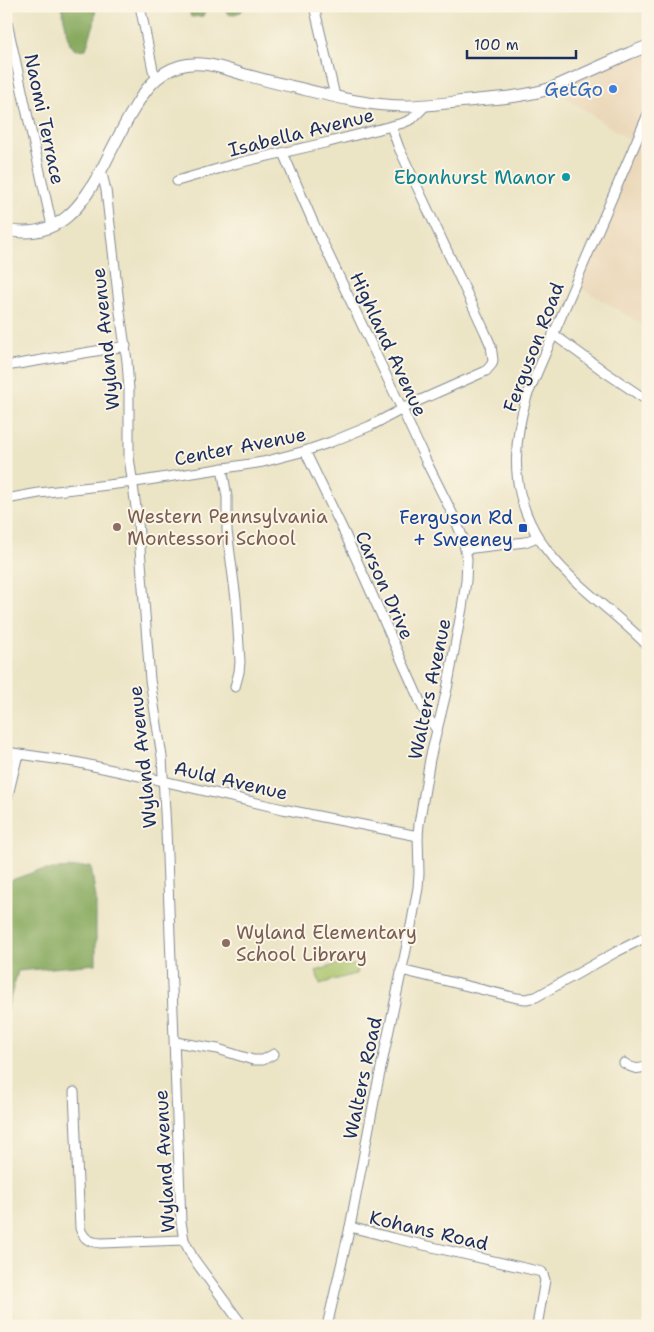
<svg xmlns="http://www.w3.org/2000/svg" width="654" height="1332" font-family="'Shantell Sans',sans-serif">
<rect width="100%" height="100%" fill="#fcf5e5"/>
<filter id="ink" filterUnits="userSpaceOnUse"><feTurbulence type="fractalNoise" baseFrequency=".02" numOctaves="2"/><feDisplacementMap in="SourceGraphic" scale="10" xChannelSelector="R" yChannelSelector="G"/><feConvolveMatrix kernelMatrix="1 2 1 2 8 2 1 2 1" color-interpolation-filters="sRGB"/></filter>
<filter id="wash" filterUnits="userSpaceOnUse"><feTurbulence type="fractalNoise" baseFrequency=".0096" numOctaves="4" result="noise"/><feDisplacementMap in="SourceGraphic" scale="20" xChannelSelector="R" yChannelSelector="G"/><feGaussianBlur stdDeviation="1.12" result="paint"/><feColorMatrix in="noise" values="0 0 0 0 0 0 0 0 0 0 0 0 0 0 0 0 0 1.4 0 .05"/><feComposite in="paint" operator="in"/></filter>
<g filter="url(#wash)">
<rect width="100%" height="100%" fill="#ebe4c5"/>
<path fill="#ebd8ba" d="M648,47v277l-2,3 -71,-43 60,-140 -83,-56z"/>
<path fill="#a9c369" stroke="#627964" d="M344,962l2,4 10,-2 2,9 -38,11 -4,-13z"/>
<g fill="#86a95d" stroke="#506c5e">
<path d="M61,6h35l-2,18 -8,25 -11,1 -5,-6z"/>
<path d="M188,6h20l-5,10 -12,1z"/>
<path d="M219,6h25v1l-3,5 -11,3z"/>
<path d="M91,866l5,33v65l-78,7 -12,42v-131l31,-11z"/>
<path d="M6,1299l7,27h-7z"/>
</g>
</g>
<g filter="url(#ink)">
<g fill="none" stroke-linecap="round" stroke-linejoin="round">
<g stroke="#838a92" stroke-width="11">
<g id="minor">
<path d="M140,6l13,64 4,8"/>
<path d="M314,6l21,90"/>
<path d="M6,18l46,208"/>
<path d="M648,114l-121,282c-22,71 -11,129 44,181 25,24 53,44 77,69"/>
<path d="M283,153l30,69 89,187 23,50 29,58 9,21 4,21 -1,22 -4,27 -15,81 -17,70 -11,65 -1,12 1,37 -1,15 -7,38 -37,175 -24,126 -23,99"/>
<path d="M101,170l5,20 14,122 7,49 2,29v67l9,65 12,158 12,77 4,73 15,392 3,18 9,18 50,68"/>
<path d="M177,181l61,-18 91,-21 74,-19 9,-4 14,-14"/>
<path d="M553,334l52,38 43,29"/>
<path d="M6,366l120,-20"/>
<path d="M305,451l40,83 78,174 5,10 9,12"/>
<path d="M222,468l5,29v34l9,68 4,63 -1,10 -4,15"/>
<path d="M6,499l33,-6 103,-12 121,-19 42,-11 26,-9 39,-16 46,-24 70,-31 6,-7 1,-4 -2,-14 -6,-14 -86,-184 -8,-22"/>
<path d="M465,549l60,-7 12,-5"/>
<path d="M6,752l69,10 88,19 120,28 135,27"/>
<path d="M6,803l12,-49"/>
<path d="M401,970l116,28 9,1 10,-2 80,-45 32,-16"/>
<path d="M175,1042l43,7 35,11h10l11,-6"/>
<path d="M624,1063c9,6 14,7 24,3"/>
<path d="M74,1092l6,136c4,12 10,14 21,15l83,-3"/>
<path d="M350,1227l43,11 149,34 3,8 -8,46"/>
</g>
</g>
<g stroke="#838a92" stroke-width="13">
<path id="major" d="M6,230c53,11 76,-24 98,-65 9,-18 18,-36 28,-53 12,-21 24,-39 48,-46 22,-7 45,3 66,9 15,4 29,8 44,11 38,9 77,20 116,20 23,0 48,-4 71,-6 26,-2 50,-4 75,-12l78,-35 18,-7"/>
</g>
<use href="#minor" stroke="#fff" stroke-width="9"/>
<use href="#major" stroke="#fff" stroke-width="11"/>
</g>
</g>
<circle fill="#3f7fe0" stroke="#fcf5e5" stroke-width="2" cx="613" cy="89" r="5"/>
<circle fill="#0f9aa8" stroke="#fcf5e5" stroke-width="2" cx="566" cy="177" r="5"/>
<g fill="#8d6e63" stroke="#fcf5e5" stroke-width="2">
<circle cx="117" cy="527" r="5"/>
<circle cx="226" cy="943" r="5"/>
</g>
<rect fill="#1a4fb4" stroke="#fcf5e5" stroke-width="2" x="518" y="523" width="10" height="10" rx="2.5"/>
<g text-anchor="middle" stroke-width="4" stroke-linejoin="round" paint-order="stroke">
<g font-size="19" fill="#366cbe" stroke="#fcf5e5" text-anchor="end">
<text x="603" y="96">GetGo</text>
</g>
<g font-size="19" fill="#1b2f5e" stroke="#fcf5e5">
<text transform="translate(45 119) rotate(78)" y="7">Naomi Terrace</text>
<text transform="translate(301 132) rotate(-14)" y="7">Isabella Avenue</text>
<text transform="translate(105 339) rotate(-96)" y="7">Wyland Avenue</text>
<text transform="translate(389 344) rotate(65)" y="7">Highland Avenue</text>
<text transform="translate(533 347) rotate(-69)" y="7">Ferguson Road</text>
<text transform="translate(240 446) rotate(-11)" y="7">Center Avenue</text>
<text transform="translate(385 585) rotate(66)" y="7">Carson Drive</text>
<text transform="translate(429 689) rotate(-78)" y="7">Walters Avenue</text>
<text transform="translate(142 757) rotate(-96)" y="7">Wyland Avenue</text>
<text transform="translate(231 780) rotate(13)" y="7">Auld Avenue</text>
<text transform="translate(362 1078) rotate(-78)" y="7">Walters Road</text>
<text transform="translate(164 1161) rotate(-93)" y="7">Wyland Avenue</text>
<text transform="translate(429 1230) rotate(13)" y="7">Kohans Road</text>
</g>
<g font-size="19" fill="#0d838f" stroke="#fcf5e5" text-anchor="end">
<text x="556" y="184">Ebonhurst Manor</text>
</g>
<g font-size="19" fill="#785e54" stroke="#fcf5e5" text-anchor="start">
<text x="127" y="523">Western Pennsylvania<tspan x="127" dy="22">Montessori School</tspan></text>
<text x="236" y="939">Wyland Elementary<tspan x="236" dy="22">School Library</tspan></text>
</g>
<g font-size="19" fill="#164399" stroke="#fcf5e5" text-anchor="end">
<text x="513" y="524">Ferguson Rd<tspan x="513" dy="22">+ Sweeney</tspan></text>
</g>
</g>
<rect width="654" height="1332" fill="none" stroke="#fcf5e5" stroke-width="25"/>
<path d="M467 50v8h109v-8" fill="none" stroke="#1b2f5e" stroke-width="2.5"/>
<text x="474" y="50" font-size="15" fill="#1b2f5e" stroke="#fcf5e5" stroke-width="4" paint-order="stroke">100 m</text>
</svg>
